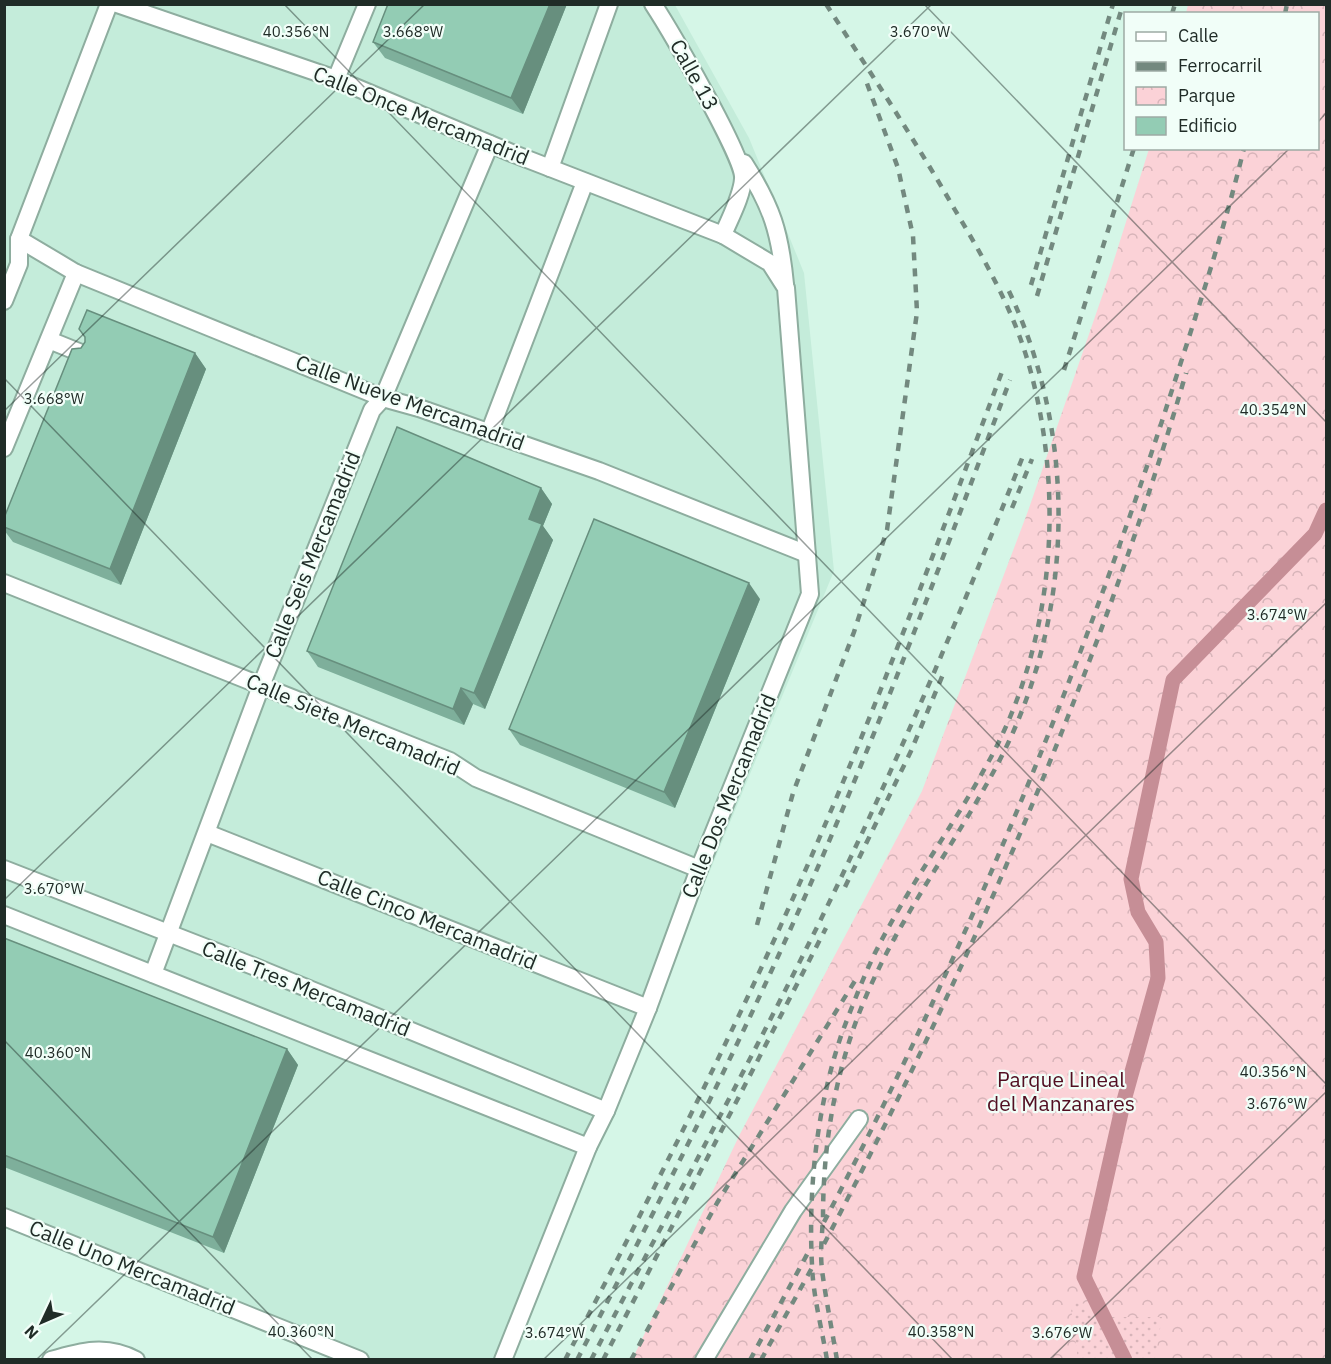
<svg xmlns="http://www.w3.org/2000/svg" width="1331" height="1364" font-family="'IBM Plex Sans',sans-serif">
<defs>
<pattern id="park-crowns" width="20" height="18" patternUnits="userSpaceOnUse" patternTransform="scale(1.5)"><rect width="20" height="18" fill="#fbd2d7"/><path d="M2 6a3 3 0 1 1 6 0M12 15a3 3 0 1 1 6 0" fill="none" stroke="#d7b4b9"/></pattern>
<pattern id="garden-dots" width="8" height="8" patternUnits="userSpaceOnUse" patternTransform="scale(1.5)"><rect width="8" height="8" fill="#fbd2d7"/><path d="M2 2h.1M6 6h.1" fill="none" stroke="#d7b4b9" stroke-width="1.8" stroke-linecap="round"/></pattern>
</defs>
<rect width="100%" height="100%" fill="#d5f6e7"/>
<path fill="#c4ecda" d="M4,5h671l74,133 55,135 30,298 -326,788h-177l-326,-131z"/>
<path fill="url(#park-crowns)" d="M1188,5h138v1354l-694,1 108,-226 182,-343 106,-280 80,-232 41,-130 169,-1v-134l-132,-1z"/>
<path fill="url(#garden-dots)" d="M1070,1301l16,3 9,13h67l-7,42h-77z"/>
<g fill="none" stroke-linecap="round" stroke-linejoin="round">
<path stroke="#c68e96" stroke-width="15" d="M1125,1360l-41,-83 39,-173 35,-126 -2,-36 -18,-30 -7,-33 42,-199 142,-146 11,-24"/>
<g stroke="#8ead9f" stroke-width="20">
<g id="minor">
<path d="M117,4l219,75 178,75 209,81 47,28 16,25 24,306 -111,275 -51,139 -42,103 -18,36 -85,213"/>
<path d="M653,4c15,23 92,154 90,175 -1,17 -13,39 -20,56"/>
<path d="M336,79l31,-75"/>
<path d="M744,163c28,44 36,69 41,121"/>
<path d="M550,168l59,-164"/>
<path d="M19,239l57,34 307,125 36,10 180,63 208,83"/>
<path d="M4,301l15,-37v-25l90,-235"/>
<path d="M49,340l37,15"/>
<path d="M489,433l96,-251"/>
<path d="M4,448l72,-175"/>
<path d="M4,583l446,178 26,17 223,91"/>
<path d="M207,833l441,175"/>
<path d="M4,869l249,97 353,145"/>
<path d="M4,915l584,232"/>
<path d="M153,974l108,-288 111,-276 11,-12 107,-254"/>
<path d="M4,1217l356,143"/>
<path d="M51,1360c30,-9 56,-16 85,0"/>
<path d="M704,1360l89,-149 66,-92"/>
</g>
</g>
<use href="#minor" stroke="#fff" stroke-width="16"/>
<g stroke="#73897f" stroke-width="4.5" stroke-dasharray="8 8" stroke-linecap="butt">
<path d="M826,4c44,68 89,136 129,206 30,50 60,103 75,159 36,131 23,280 -45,399 -31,56 -69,108 -99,164 -18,32 -31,67 -44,101 -25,73 -34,155 -30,232 1,31 10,64 15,95"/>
<path d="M1172,14l3,-10"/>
<path d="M1285,14l2,-10"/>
<path d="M1031,285l82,-281"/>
<path d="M1037,296l86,-292"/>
<path d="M1064,370l70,-222"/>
<path d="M1012,508l20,-49"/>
<path d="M845,887l66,-136 33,-79"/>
<path d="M757,925l36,-132 61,-161 33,-102 30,-218 -4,-76 -15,-68 -33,-90"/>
<path d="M824,1222c136,-259 249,-529 340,-807 28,-88 58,-176 80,-267"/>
<path d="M824,1244c146,-278 274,-569 362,-871"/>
<path d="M565,1360c80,-153 159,-307 229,-464 77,-173 143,-350 209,-527"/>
<path d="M577,1360c79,-151 157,-303 226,-459 76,-171 141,-346 207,-521"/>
<path d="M591,1360c78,-149 159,-297 233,-447 73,-150 138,-302 199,-457"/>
<path d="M603,1360l223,-432"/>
<path d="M631,1360l86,-157 141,-227"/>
<path d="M750,1360l60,-111"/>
<path d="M761,1360l52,-94"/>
<path d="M837,1360c-5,-30 -11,-60 -15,-90 -2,-17 0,-35 1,-52 0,-61 8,-120 27,-179 32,-100 96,-179 145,-270 80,-148 85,-331 12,-482"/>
</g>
</g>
<g fill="#7eaf9b">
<path d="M388,4h179l-44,110 -138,-56 -12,-16z"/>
<path d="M79,329l116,24 11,16 -85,216 -108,-43 -9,-12v-12l77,-170 4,-6v-4z"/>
<path d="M541,488l11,16 -9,22 10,14 -68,169 -12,-5 -9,21 -146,-58 -11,-16z"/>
<path d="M760,599l-85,209 -155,-63 -11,-16z"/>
<path d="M4,938l283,111 11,16 -74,188 -220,-86z"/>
</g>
<g fill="#678f7e">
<path d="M550,4h17l-44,110 -12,-16z"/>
<path d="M195,353l11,16 -85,216 -11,-16z"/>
<path d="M541,488l11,16 -9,22 10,14 -68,169 -11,-16 55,-174z"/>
<path d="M749,583l11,16 -85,209 -11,-16z"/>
<path d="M461,688l12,16 -9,21 -11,-16z"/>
<path d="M287,1049l11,16 -74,188 -11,-16z"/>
</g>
<g fill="#93ccb4" stroke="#678f7e" stroke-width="1.5">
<path d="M388,4h162l-39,94 -138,-56z"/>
<path d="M87,310l108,43 -85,216 -106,-42v-9l68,-169 9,-1 4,-6v-5l-6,-8z"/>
<path d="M397,427l144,61 -12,31 13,5 -68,169 -13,-5 -8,21 -146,-58z"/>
<path d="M594,519l155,64 -85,209 -155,-63z"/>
<path d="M4,938l283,111 -74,188 -209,-82z"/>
</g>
<path fill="none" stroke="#202c27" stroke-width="1.5" stroke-opacity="0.45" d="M284,4l1042,1080M924,4l402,418M1318,122l8,-9M4,378l949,982M4,411l421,-407M4,900l928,-896M4,1040l309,320M36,1360l1254,-1212M543,1360l783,-757M1049,1360l277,-268"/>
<g text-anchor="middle" stroke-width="4.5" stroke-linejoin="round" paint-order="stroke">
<g font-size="21" fill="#202c27" stroke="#f1fef8">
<text transform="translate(694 75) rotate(61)" y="7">Calle 13</text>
<text transform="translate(421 116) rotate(22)" y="7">Calle Once Mercamadrid</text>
<text transform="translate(410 403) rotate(20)" y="7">Calle Nueve Mercamadrid</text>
<text transform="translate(313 555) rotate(-68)" y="7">Calle Seis Mercamadrid</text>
<text transform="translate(353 725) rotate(23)" y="7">Calle Siete Mercamadrid</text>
<text transform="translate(729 796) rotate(-68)" y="7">Calle Dos Mercamadrid</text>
<text transform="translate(427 920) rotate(22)" y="7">Calle Cinco Mercamadrid</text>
<text transform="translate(306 989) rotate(22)" y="7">Calle Tres Mercamadrid</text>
<text transform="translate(132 1268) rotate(22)" y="7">Calle Uno Mercamadrid</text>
</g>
<g font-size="21" fill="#520f22" stroke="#f1fef8">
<text x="1061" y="1087">Parque Lineal<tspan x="1061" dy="24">del Manzanares</tspan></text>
</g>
</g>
<g font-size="15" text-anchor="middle" fill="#202c27" stroke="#f1fef8" stroke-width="4.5" stroke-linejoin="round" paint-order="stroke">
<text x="413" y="37">3.668°W</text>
<text x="920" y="37">3.670°W</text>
<text x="296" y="37">40.356°N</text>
<text x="54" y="404">3.668°W</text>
<text x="1273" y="415">40.354°N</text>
<text x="1277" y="620">3.674°W</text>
<text x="54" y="894">3.670°W</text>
<text x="58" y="1058">40.360°N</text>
<text x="1273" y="1077">40.356°N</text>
<text x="1277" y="1109">3.676°W</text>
<text x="301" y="1337">40.360°N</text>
<text x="941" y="1337">40.358°N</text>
<text x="555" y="1338">3.674°W</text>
<text x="1062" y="1338">3.676°W</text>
</g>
<rect width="1331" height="1364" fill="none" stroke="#202c27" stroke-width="12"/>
<rect x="1124" y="12" width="195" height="138" fill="#f1fef8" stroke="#9daaa4" stroke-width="1.5"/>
<rect x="1136" y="32" width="30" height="9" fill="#ffffff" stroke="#9daaa4" stroke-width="1.5"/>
<text x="1178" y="42" font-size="18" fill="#202c27">Calle</text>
<rect x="1136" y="62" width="30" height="9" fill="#73897f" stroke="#9daaa4" stroke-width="1.5"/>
<text x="1178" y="72" font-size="18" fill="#202c27">Ferrocarril</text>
<rect x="1136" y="87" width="30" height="18" fill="url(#park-crowns)" stroke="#9daaa4" stroke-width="1.5"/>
<text x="1178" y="102" font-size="18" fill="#202c27">Parque</text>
<rect x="1136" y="117" width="30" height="18" fill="#93ccb4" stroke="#9daaa4" stroke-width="1.5"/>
<text x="1178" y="132" font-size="18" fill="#202c27">Edificio</text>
<g transform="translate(42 1322) rotate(226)" stroke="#f1fef8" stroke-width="4.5" paint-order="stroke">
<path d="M0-4.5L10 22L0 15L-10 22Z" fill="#202c27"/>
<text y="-9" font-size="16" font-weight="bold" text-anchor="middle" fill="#202c27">N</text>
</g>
</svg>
